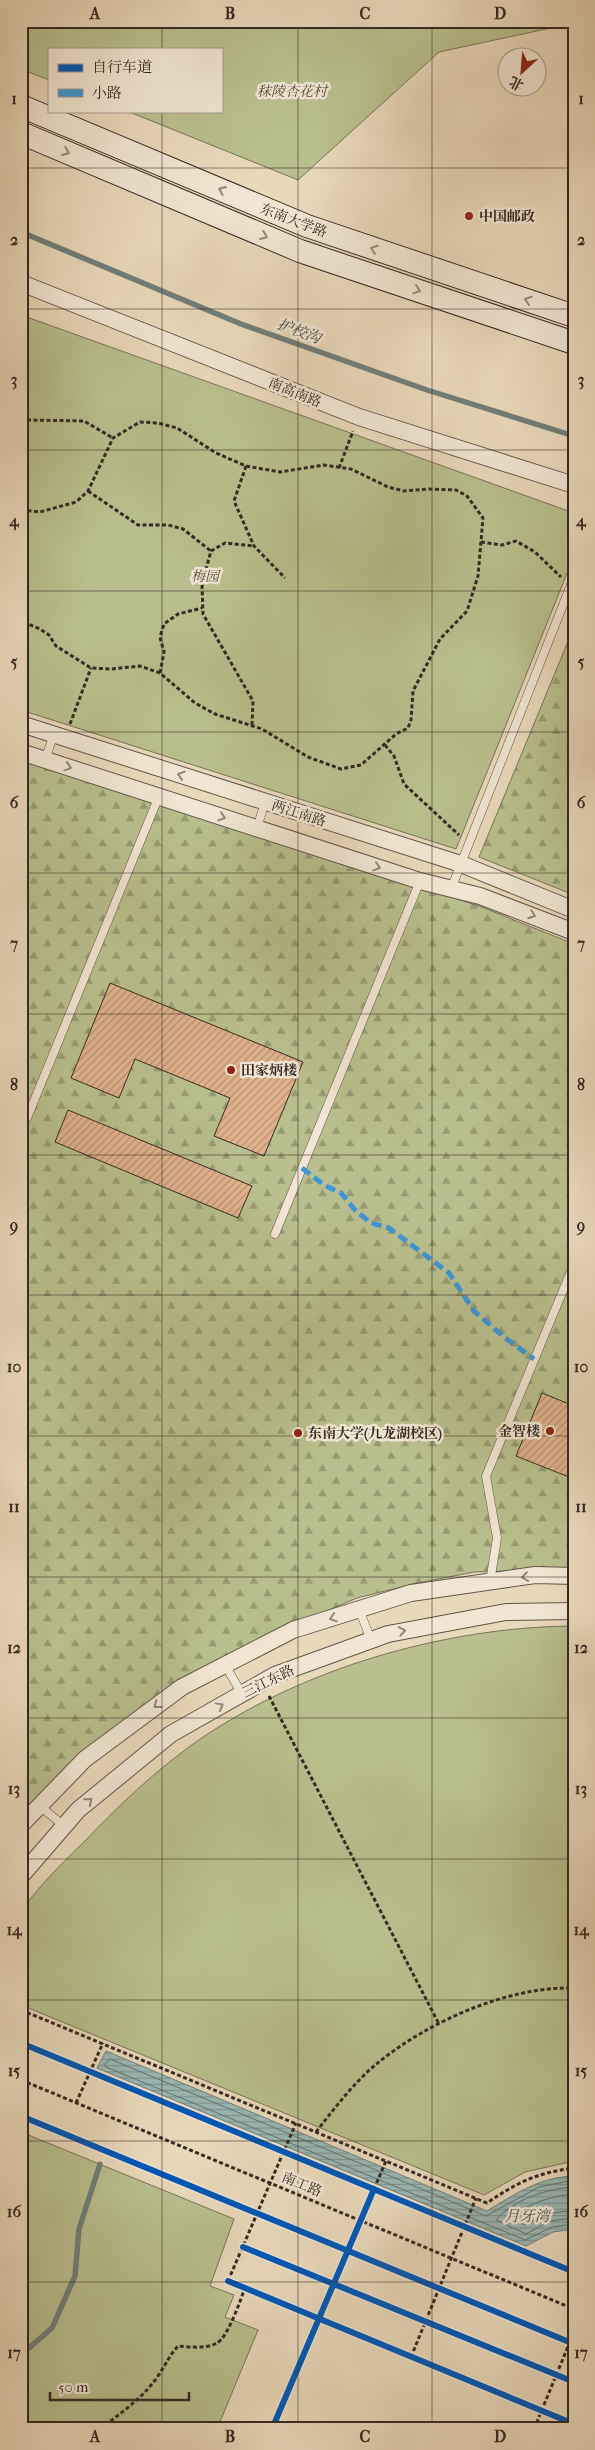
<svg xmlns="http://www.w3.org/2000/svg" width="595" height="2450" font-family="'IM FELL French Canon','Noto Serif SC',serif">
<defs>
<pattern id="forest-firs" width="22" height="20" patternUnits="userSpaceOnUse" patternTransform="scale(1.25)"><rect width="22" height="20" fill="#b9bf8e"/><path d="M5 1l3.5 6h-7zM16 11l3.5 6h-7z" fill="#979b74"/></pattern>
<pattern id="water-rules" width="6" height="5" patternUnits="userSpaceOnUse" patternTransform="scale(1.25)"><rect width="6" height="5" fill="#99b9b6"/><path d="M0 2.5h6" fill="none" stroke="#7e9694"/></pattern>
<pattern id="building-hatch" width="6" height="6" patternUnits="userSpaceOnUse" patternTransform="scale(1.25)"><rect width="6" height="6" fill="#e1b28e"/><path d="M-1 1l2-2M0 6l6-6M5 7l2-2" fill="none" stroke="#b79174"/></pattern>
</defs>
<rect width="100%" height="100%" fill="#e9d9bb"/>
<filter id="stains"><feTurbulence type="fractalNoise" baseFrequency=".004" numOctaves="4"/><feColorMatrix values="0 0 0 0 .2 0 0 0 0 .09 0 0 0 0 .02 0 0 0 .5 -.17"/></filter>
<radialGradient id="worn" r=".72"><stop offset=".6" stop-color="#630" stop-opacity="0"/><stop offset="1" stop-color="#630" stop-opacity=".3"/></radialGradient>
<g fill="#b9bf8e" stroke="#767458">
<path d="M21,21h553v2l-135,29 -141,128 -171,-69h94v-62h-172v31l-28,-11z"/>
<path d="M21,315l553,198v43l-118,293 -435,-139z"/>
<path d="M574,1626v535l-49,11 -41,23 -463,-190c0,-23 0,-45 0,-68 0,-7 -1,-16 0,-23 4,-14 49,-59 62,-71 33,-35 70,-70 110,-99 106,-75 251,-117 381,-118z"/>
<path d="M21,2132l213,87 -24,67 24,9 -9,22 33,13 -41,99h-196z"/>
</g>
<g fill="url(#forest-firs)" stroke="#767458">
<path d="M574,627v268l-95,-38z"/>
<path d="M21,760l458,146 95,38v625l-100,3 -61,12 -56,14 -64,27 -83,40 -189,149z"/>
</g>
<path fill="url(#water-rules)" stroke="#717f7a" d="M106,2051l381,160c28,-17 53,-34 87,-35v53l-21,3 -27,14 -429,-178z"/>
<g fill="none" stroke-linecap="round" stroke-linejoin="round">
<g stroke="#66716c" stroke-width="1">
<path d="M574,2180l-35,7 -53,29 -376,-157 -5,5 1,3 29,12 390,161 27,-13 22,-3"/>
<path d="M574,2187c-25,1 -62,13 -78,33l30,14 24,-13 24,-3"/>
<path d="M574,2194c-17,1 -52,10 -62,25l13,6 22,-11 27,-4"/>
</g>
<g stroke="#717f7a" stroke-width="5.5">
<path d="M21,232l220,92 186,66 147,46"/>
<path d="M21,2355l31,-27 23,-52 4,-47 21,-65"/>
</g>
</g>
<g fill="url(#building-hatch)" stroke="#342921">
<path d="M110,983l193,79 -39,94 -50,-20 16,-38 -95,-39 -16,39 -48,-20z"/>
<path d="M68,1110l184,76 -14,32 -183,-76z"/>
<path d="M542,1393l32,13v73l-58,-23z"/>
</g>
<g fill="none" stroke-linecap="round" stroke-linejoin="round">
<g stroke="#615548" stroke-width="9">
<g id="lane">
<path d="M45,760l9,-26"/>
<path d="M257,828l8,-26"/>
<path d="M451,889l123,-312"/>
<path d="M27,1118l132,-322"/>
<path d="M275,1234l145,-353"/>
<path d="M490,1582l7,-44 -11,-62 88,-212"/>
<path d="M359,1609l12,31"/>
<path d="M225,1665l17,29"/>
<path d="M40,1806l24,20"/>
</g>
</g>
<g stroke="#615548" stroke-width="18">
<g id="street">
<path d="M21,283l338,134 215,68"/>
<path d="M21,724l440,140 113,46"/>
<path d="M21,752l399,129 60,15 94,36"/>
<path d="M21,1825l64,-66 97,-72 111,-57 118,-37 124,-18 39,1"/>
<path d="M21,1876l57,-66 93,-76 104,-59 113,-41 118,-22 68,-1"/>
</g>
</g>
<g stroke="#342921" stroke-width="24">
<g id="secondary">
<path d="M21,106l286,120 267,90"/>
<path d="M21,133l279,118 274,92"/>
</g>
</g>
<g stroke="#342921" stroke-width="3" stroke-dasharray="4 2.5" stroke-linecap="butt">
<path d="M21,417l9,3 54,1 29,17"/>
<path d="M246,466l-12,35 20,45 31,32"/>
<path d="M339,468l14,-37"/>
<path d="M88,491l50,34h30l15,4 28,22"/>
<path d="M21,510l19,2 36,-10 12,-11 25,-53 27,-16 18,1 19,5 39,25 30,13 34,6 44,-7 27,4 37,18 16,4 24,-2 28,1 11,6 16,22 -5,58 -11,35 -27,28 -27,52 -2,29 -3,8 -12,6 -35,31 -20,4 -33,-12 -46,-28 -47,-15 -20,-11 -35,-30 -20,-7 -29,3 -20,-1 -35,-22 -7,-11 -9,-6 -19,-8"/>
<path d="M481,542l21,3 14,-4 19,11 26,25"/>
<path d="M160,673l4,-21 -4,-15 4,-13 14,-10 24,-6"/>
<path d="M70,724l21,-56"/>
<path d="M252,725l1,-24 -50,-87 -1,-30 9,-33 14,-8 29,3"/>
<path d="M385,745l9,11 10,28 55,51"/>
<path d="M269,1696l170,328"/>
<path d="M21,2010l466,193c31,-21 49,-30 87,-35"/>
<path d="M21,2080l553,229"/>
<path d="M76,2103l27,-60"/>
<path d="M316,2132c18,-23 36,-47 58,-66 51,-43 133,-80 200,-78"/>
<path d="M374,2189l12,-28"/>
<path d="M228,2281l68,-158"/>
<path d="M411,2357l65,-159"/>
<path d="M21,2416l11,13"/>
<path d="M100,2429c21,-16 43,-31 58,-53 7,-10 11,-20 20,-30 11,1 29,3 39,-3 11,-6 23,-42 28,-55"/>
<path d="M534,2429l40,-97"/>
</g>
<use href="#lane" stroke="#f1e6d3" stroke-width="8"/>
<use href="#street" stroke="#f1e6d3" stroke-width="16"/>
<use href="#secondary" stroke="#f1e6d3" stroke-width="22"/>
<path stroke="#3d96d5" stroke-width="5" stroke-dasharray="10 5" stroke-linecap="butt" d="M302,1168l22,17 17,8 14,17 16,13 18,5 60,45 25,38 30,26 30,22"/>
<g stroke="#f1e6d3" stroke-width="9">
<g id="cycleway">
<path d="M21,2043l553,229"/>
<path d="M21,2116l553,228"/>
<path d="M243,2247l331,135"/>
<path d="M228,2281l346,143"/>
<path d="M272,2429l102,-240"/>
</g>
</g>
<use href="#cycleway" stroke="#0057b8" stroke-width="6"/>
</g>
<defs><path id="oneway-chevron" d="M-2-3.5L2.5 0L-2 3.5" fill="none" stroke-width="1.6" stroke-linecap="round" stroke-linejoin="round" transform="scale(1.25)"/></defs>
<g stroke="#92887a">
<use href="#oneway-chevron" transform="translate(66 152) rotate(23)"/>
<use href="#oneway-chevron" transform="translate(222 190) rotate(-157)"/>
<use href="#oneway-chevron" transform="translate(264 236) rotate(23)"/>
<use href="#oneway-chevron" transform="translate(374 249) rotate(-161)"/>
<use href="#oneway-chevron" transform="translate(417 290) rotate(19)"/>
<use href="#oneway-chevron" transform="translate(528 300) rotate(-161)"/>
<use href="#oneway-chevron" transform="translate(68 767) rotate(18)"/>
<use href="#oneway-chevron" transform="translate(181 775) rotate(-162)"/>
<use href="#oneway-chevron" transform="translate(222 817) rotate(18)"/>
<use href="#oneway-chevron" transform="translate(377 867) rotate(18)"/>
<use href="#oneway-chevron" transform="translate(532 915) rotate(20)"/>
<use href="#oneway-chevron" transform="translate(525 1577) rotate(172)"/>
<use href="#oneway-chevron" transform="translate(333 1618) rotate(162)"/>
<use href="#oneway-chevron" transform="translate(402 1631) rotate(-10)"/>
<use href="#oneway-chevron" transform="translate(157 1705) rotate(143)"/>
<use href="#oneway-chevron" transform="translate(220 1706) rotate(-29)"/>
<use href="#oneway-chevron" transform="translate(89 1801) rotate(-39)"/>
</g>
<path fill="none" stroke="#342921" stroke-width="1" stroke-opacity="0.55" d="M162,21v28M298,21v2408M432,21v2408M162,111v2318M21,168h553M21,309h553M21,450h553M21,591h553M21,732h553M21,873h553M21,1014h553M21,1155h553M21,1295h553M21,1436h553M21,1577h553M21,1718h553M21,1859h553M21,2000h553M21,2141h553M21,2282h553"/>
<g fill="#8f2418" stroke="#f1e6d3" stroke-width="2">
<circle cx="469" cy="216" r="5"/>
<circle cx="231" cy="1070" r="5"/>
<circle cx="550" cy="1431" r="5"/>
<circle cx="298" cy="1433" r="5"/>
</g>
<g text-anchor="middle" stroke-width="5" stroke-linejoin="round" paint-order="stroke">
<g font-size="14" font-style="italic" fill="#554e3c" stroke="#f1e6d3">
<text x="292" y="96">秣陵杏花村</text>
<text x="205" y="581">梅园</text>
</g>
<g font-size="14" font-weight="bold" fill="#342921" stroke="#f1e6d3" text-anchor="start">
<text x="479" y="221">中国邮政</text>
<text x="241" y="1075">田家炳楼</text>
<text x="540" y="1436" text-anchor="end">金智楼</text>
<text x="308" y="1438">东南大学(九龙湖校区)</text>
</g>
<g font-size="14" fill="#342921" stroke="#f1e6d3">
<text transform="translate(294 220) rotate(21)" y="5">东南大学路</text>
<text transform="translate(295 392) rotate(22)" y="5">南高南路</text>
<text transform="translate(299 813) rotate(18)" y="5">两江南路</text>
<text transform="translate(268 1681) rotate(-26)" y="5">三江东路</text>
<text transform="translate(302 2184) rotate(23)" y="5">南工路</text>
</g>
<g font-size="15" font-style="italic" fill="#4d4d46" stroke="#f1e6d3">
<text transform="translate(299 331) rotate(20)" y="5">护校沟</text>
<text x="527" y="2221">月牙湾</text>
</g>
</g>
<rect width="595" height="2450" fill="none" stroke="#e9d9bb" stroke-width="55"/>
<rect x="48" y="48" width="175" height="65" fill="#f1e6d3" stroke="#a59a8c"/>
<rect x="58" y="64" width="25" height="8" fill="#0057b8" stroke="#a59a8c"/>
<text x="92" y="72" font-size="15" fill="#342921">自行车道</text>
<rect x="58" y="89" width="25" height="8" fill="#3d96d5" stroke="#a59a8c"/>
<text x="92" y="98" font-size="15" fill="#342921">小路</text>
<g transform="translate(522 72) rotate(206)"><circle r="24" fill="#f1e6d3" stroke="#a59a8c"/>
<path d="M0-4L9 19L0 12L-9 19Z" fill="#8f2418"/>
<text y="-8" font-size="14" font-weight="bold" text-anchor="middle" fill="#342921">北</text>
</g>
<path d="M50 2392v8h139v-8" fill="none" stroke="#342921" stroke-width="2.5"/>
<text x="58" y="2392" font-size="15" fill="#342921" stroke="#f1e6d3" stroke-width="4" paint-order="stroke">50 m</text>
<rect x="28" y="28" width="540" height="2394" fill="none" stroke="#342921" stroke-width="2"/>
<g font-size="16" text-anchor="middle" font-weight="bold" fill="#342921">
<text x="95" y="19">A</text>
<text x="230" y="19">B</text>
<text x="365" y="19">C</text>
<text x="500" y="19">D</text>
<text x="14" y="104">1</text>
<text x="581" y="104">1</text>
<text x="14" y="245">2</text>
<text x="581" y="245">2</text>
<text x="14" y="385">3</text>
<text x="581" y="385">3</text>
<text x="14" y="526">4</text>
<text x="581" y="526">4</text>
<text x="14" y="667">5</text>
<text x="581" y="667">5</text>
<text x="14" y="808">6</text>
<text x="581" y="808">6</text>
<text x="14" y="949">7</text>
<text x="581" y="949">7</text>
<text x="14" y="1090">8</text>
<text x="581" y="1090">8</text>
<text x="14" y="1231">9</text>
<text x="581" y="1231">9</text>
<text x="14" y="1372">10</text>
<text x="581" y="1372">10</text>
<text x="14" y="1512">11</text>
<text x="581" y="1512">11</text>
<text x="14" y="1653">12</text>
<text x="581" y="1653">12</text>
<text x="14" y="1794">13</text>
<text x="581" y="1794">13</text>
<text x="14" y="1935">14</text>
<text x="581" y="1935">14</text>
<text x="14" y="2076">15</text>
<text x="581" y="2076">15</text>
<text x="14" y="2217">16</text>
<text x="581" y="2217">16</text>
<text x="14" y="2358">17</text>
<text x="581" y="2358">17</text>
<text x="95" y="2442">A</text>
<text x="230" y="2442">B</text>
<text x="365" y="2442">C</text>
<text x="500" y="2442">D</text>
</g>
<rect width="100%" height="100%" filter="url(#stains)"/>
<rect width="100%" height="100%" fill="url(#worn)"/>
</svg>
